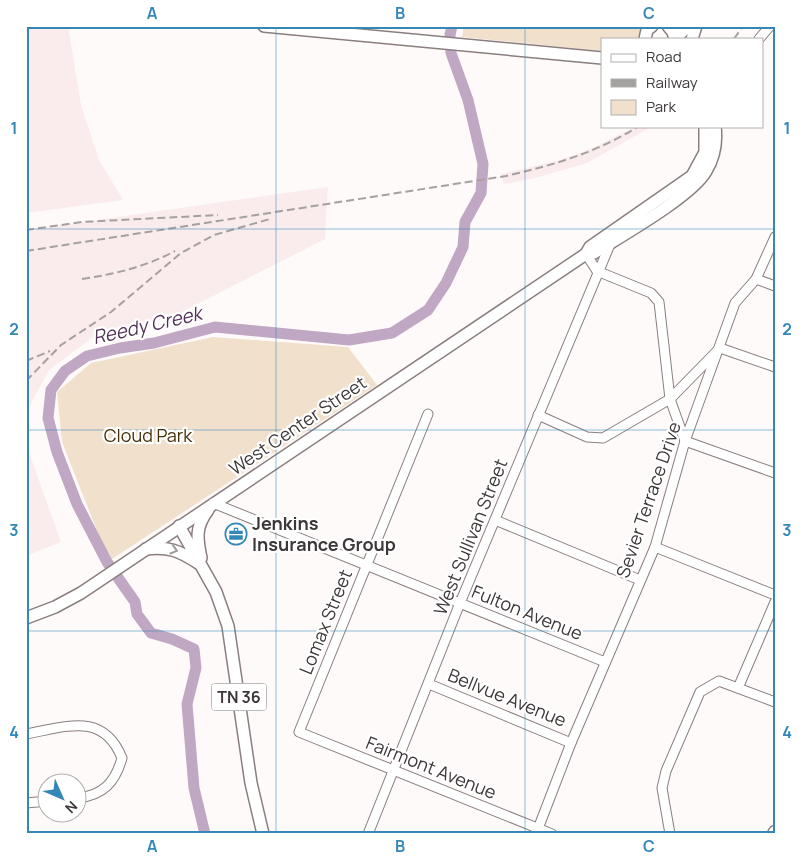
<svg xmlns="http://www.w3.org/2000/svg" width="801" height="860" font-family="Manrope,sans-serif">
<rect width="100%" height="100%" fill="#fffafa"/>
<g fill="#faecec">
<path d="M26,26h42l13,79 18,55 24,40 -97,13z"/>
<path d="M636,126h17l-66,37 -52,15 -31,6 -3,-10 59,-14 33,-12z"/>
<path d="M328,187l-3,52 -155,79 -67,12 -54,40 -23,43v-183z"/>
<path d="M26,444l35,98 -35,14z"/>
</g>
<g fill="#f0e0cc">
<path d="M464,26h179l-6,13h-35v12l-140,-14z"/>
<path d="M213,337l135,10 29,38 -268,176 -47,-119 -5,-50 34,-29z"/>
</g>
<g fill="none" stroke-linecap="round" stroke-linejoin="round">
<path stroke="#c0a7c4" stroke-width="11" d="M205,834l-11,-46 -7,-84 9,-36 -2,-19 -22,-10 -21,-6 -14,-19 -2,-12 -28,-40 -30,-58 -20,-52 -9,-34 3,-28 14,-19 22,-15 33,-8 34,-5 61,-16 134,13 43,-7 36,-23 18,-27 17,-36 2,-25 16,-29 2,-29 -15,-64 -17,-47 -1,-18 2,-9"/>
<g stroke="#8a7e7e" stroke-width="11">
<g id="minor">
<path d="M759,39l11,-13"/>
<path d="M586,254l11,17"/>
<path d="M597,271l54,22 8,9 11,97 15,42 90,32"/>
<path d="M756,279l19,7"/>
<path d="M428,414l-129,318 253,102"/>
<path d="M538,415l49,22 16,1 67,-39 50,-51 55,19"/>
<path d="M213,503l392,159"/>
<path d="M495,520l145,60"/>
<path d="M655,547l120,48"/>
<path d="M429,684l142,59"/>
<path d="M738,688l37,-86"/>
<path d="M26,734c40,-7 77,-23 96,24 -7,25 -19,37 -44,40"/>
<path d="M26,803l22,-2"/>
<path d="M368,834l92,-231 151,-361"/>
<path d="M536,834l35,-91 84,-196 30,-106 50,-138 21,-24 19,-42"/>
<path d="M670,834l-8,-46 4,-17 34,-79 19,-11 56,21"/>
</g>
</g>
<g stroke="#8a7e7e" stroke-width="14">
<g id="major">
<path d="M264,26l338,32"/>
<path d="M668,26l5,6 2,7 13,-13"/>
<path d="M645,39l2,-9 5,-4"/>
<path d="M692,39l4,-13"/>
<path d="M586,254l4,-7 102,-71 13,-24v-26"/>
<path d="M179,526l37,66 12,34 23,157 12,51"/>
<path d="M146,549c22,-3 34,2 52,14"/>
<path d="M201,558c-4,-19 -6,-31 7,-48"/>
<path d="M26,618l29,-11 26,-14 505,-339 8,-1c27,-17 98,-57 112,-82 8,-13 11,-29 9,-45"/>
</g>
</g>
<g stroke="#8a7e7e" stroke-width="15">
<path id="highway" d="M774,834l1,-2"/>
</g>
<use href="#minor" stroke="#fff" stroke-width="9"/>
<use href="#major" stroke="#fff" stroke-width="11"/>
<use href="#highway" stroke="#fff" stroke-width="12"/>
<g stroke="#a6a1a1" stroke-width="2" stroke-dasharray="8 4" stroke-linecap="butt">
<path d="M734,39l9,-13"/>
<path d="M26,230l56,-8 136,-7"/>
<path d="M26,251l480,-75c48,-11 92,-24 133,-50"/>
<path d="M82,279c33,-5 63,-12 93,-28"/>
<path d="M26,361l24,-10"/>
<path d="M26,381l35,-36 50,-33 70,-59 33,-18 56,-16"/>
</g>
</g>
<defs><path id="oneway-chevron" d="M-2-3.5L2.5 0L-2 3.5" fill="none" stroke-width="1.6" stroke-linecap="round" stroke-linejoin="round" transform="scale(1.25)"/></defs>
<use stroke="#9e9c9c" href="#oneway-chevron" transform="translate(174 550) rotate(17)"/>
<path fill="none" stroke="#3488b8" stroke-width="1" stroke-opacity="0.55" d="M276,26v808M525,26v808M26,229h749M26,430h749M26,631h749"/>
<defs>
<g id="office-ring" transform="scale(1.125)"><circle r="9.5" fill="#fff" stroke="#3488b8" stroke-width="1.5"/><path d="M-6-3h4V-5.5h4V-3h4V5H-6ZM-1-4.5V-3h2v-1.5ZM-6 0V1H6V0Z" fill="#3488b8"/></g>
</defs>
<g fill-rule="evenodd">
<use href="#office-ring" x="236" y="534"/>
</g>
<g text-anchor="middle" stroke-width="4.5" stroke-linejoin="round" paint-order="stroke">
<rect fill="#fff" stroke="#777474" stroke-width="1" x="211.5" y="683.5" width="55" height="27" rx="4"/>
<g font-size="16" font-weight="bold" fill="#3d3838">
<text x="239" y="703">TN 36</text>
</g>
<g font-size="18" fill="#3d3838" stroke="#fff">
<text transform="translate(298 426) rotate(-34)" y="6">West Center Street</text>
<text transform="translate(649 500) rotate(-71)" y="6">Sevier Terrace Drive</text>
<text transform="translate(471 537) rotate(-68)" y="6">West Sullivan Street</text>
<text transform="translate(527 613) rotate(22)" y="6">Fulton Avenue</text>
<text transform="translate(326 622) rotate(-68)" y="6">Lomax Street</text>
<text transform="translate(507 698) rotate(22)" y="6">Bellvue Avenue</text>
<text transform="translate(431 768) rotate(22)" y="6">Fairmont Avenue</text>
</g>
<g font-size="18" fill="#482f08" stroke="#fff">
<text x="148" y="442">Cloud Park</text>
</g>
<g font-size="18" font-weight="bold" fill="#3d3838" stroke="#fff" text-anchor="start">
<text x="252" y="530">Jenkins<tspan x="252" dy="21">Insurance Group</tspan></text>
</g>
<g font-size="19" font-style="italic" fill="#533159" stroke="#fff">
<text transform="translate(147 325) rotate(-13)" y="7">Reedy Creek</text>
</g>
</g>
<rect width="801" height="860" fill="none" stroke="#ffffff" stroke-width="55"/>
<rect x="601" y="38" width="162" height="90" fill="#ffffff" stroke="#b1afaf"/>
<rect x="611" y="54" width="25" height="8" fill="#ffffff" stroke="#b1afaf"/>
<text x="646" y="62" font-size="15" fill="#3d3838">Road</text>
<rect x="611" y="79" width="25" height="8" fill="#a6a1a1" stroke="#b1afaf"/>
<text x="646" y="88" font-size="15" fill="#3d3838">Railway</text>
<rect x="611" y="100" width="25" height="15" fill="#f0e0cc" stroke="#b1afaf"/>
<text x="646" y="112" font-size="15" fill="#3d3838">Park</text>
<g transform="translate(62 798) rotate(135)"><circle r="24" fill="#ffffff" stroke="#b1afaf"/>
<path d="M0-4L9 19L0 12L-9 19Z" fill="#3488b8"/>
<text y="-8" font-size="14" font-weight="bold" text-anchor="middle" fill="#3d3838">N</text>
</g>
<rect x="28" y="28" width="746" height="804" fill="none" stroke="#3488b8" stroke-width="2"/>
<g font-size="16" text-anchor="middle" font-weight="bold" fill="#3488b8">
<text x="152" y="19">A</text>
<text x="400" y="19">B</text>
<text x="649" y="19">C</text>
<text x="14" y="134">1</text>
<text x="787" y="134">1</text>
<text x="14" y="335">2</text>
<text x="787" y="335">2</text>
<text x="14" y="536">3</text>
<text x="787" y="536">3</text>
<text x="14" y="738">4</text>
<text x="787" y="738">4</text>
<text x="152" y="852">A</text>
<text x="400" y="852">B</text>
<text x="649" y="852">C</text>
</g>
</svg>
